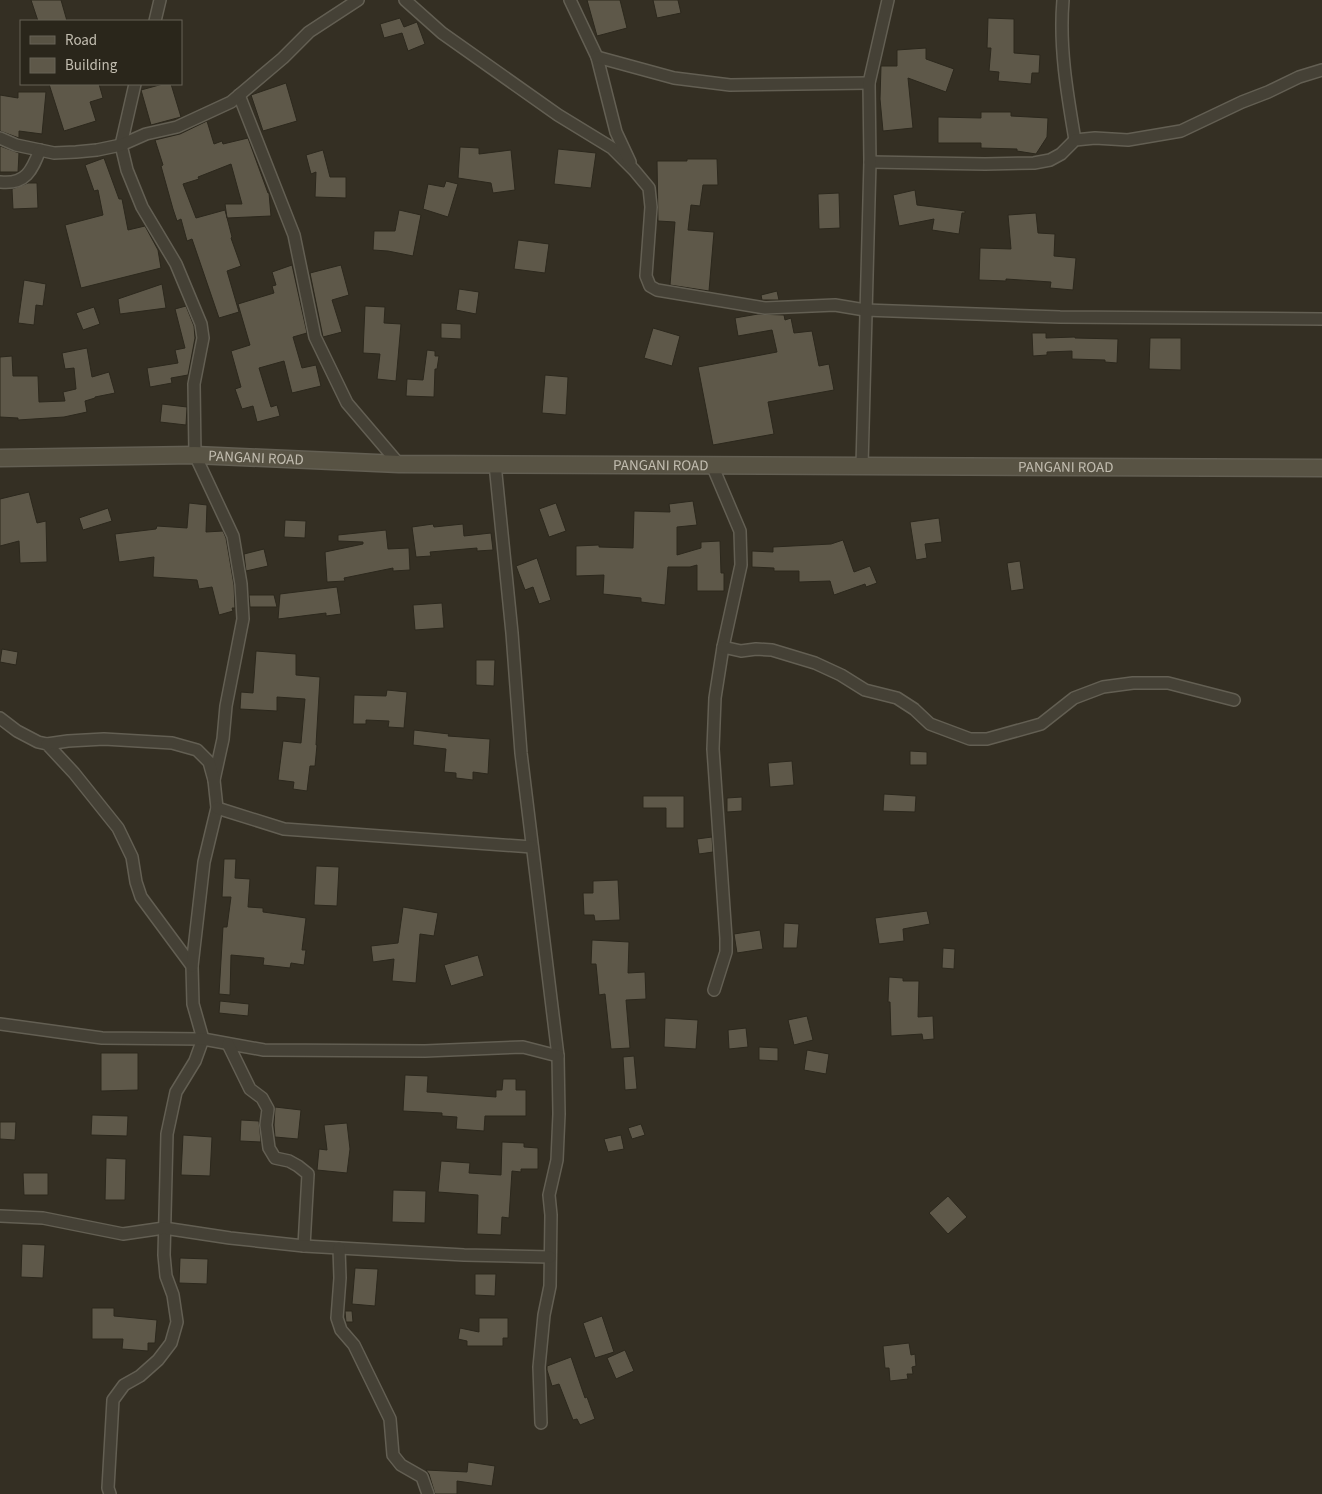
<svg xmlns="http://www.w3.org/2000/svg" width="1322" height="1494" font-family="'Source Sans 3',sans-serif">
<rect width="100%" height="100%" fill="#342f23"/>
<g fill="#5e5849" stroke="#2c281d">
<path d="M31,0h30l6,21h-29z"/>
<path d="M587,0h33l7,28 -30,8z"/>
<path d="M653,0h25l3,13 -24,5z"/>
<path d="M400,18l4,9 13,-5 8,22 -17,7 -6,-18 -18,5 -4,-14z"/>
<path d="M988,18l26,1v34l26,2 -1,18h-7l-1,11 -33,-3 1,-9 -10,-1 2,-23h-4z"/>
<path d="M926,48v11l28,10 -8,23 -38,-14 5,50 -30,3 -3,-32 1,-33h16v-16z"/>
<path d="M286,83l11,38 -34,10 -12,-36z"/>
<path d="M49,84h50l4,14 -13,4 6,19 -32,10z"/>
<path d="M163,84h8l10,33 -30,8 -10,-35z"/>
<path d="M18,92h28l-4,42 -23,-3v7l-19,-7v-36l18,3z"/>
<path d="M981,112h30v4l37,2 -1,19 -11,17 -19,-3v-2l-36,-1v-5h-43v-26l43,1z"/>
<path d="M207,121l7,23 8,-3 1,3 25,-6 20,55h1l2,23 -44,2 -2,-14h17l-11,-40 -33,13 1,2 -16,5 13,34 29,-8 7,27 -1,1 10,28 -14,5 12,41 -20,6 -27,-79 -5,2 -6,-22 -4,2 -4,-12 -12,-43 2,-1 -8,-25 25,-6z"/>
<path d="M0,146l19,7 -1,19h-18z"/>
<path d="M460,147l19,1v6l32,-4 4,40 -22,3 -2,-10 -33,-5z"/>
<path d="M558,149l38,4 -5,35 -37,-4z"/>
<path d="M323,150l7,27h16v21l-31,-1 1,-25 -5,2 -5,-19z"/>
<path d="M104,158l15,41h3l6,31 17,-4 13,24 3,18 -80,20 -16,-63 38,-10 -5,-25 -4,1 -9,-26z"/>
<path d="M687,159h30l1,26h-15l-3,21 -9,-1 -3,25 26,2 -5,59 -39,-6 5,-63 -17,-1 -1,-60h30z"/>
<path d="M446,181l12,3 -10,33 -25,-8 5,-25 16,3z"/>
<path d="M28,183h9l1,25 -25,1 -1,-20z"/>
<path d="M915,190l2,15 48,6v2h-3l-3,21 -27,-4 2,-11 -35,7 -6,-31z"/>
<path d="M839,193l1,35 -21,1 -1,-35z"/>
<path d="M399,210l22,5 -8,41 -25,-5 -15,-1 1,-19h21z"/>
<path d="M1036,213l2,20 17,1 -1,22 22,2 -3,32 -23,-2 1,-6 -45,-3v2l-27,-1 1,-32 31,1 -3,-34z"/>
<path d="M518,240l31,4 -4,29 -31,-4z"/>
<path d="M292,265l15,68 -14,4 9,31 14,-3 5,21 -29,7 -8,-32 -25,7 12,39 6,-2 3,11 -23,6 -4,-16 -11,3 -7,-20 6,-2 -10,-36 19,-6 -12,-41 36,-11 -2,-7 4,-1 -4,-13z"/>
<path d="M341,265l8,30 -17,5 10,32 -19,5 -13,-64z"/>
<path d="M24,280l22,4 -3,22 -7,-1 -2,20 -16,-2z"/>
<path d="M162,284l4,24 -46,6 -2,-15z"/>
<path d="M459,289l20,3 -3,22 -20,-4z"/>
<path d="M777,291l2,9h-17l-1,-5z"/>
<path d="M186,306l8,20 1,12 -7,37 -17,3 1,5 -22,4 -3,-19 31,-5 -3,-13 10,-2 -10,-39z"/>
<path d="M365,306l20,1 -1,16 17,1 -5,57 -19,-2 3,-25 -17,-1z"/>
<path d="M94,307l6,17 -17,6 -7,-17z"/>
<path d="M758,314l26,1 1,5 6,-2 3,15 18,-2 7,35 10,-2 5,26 -66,12 6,32 -61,11 -15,-78 79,-15 -5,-22 -34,6 -3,-18z"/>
<path d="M441,323l20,1v15l-20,-1z"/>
<path d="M653,328l27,8 -8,30 -28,-8z"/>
<path d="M1032,333h14v5l29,-1v1l43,1 -1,24 -12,-1v-2l-33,-1v-8l-25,1v3l-14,1z"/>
<path d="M1150,338h31v32l-32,-1z"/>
<path d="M87,348l5,29 17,-5 6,21 -20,4v1l-10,3 2,11 -23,5 -46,3v-2l-18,-1v-60l12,-1 1,20h25l1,26 26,-1 -2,-9 13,-3 -2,-21 -9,1 -3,-16z"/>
<path d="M427,350l8,1v5h4l-2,13h-2l-1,28 -28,-1 1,-17 16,1z"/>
<path d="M545,375l23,2 -2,38 -24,-2z"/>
<path d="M162,404l25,3 -1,18 -26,-3z"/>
<path d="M29,492l8,31 9,-2 1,41 -27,1 -1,-22 -19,5v-47z"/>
<path d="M693,501l4,24 -20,2v28l24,-7v-6l19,-1 1,32h3v18h-27v-26l-7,2h-22l-3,38 -24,-3v-4l-38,-4 1,-19 -28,1v-30l23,-1v2l34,1 1,-37 36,1 -1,-8z"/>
<path d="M189,503l18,2 -1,27 17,-1 3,7 8,47 1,23h-3l1,3 -14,4 -7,-28 -13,2 -2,-9 -44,-3 1,-20 -35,5 -4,-28 41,-5 1,-3 30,2z"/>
<path d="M556,503l10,28 -17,6 -10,-28z"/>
<path d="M108,508l4,13 -29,9 -4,-12z"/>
<path d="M939,518l3,24 -17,2 2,14 -11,2 -6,-38z"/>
<path d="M285,520l21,1 -1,17 -21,-1z"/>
<path d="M433,524l1,3 29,-3 1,12 27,-3 2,17 -16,1v-3l-47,4 1,4 -15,1 -4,-30z"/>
<path d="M386,530l2,19 21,-1 1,22 -17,1v-3l-49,10 1,3 -18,1 -2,-30 38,-8v-2l-25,-1v-6z"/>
<path d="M843,540l11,32 16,-6 7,17 -11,4 -1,-3 -31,11 -4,-14 -31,1v-11h-25v-3l-22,-1v-16l21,1v-5l58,-3z"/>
<path d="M264,549l4,17 -22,5 -2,-17z"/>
<path d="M537,558l14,42 -12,4 -6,-17 -8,3 -9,-24z"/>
<path d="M1020,561l4,28 -13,2 -4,-28z"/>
<path d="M337,587l4,27 -15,2v-3l-48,6 2,-25z"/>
<path d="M249,595h25l3,12h-27z"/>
<path d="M442,603l2,25 -29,2 -2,-25z"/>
<path d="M2,649l16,3 -2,13 -16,-3z"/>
<path d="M256,651l40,3v21l24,2 -4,68h1l-2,21h-5l-3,25 -14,-2 1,-7 -16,-2 5,-39 18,2 4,-44 -28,-2v14l-37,-2 1,-17 12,1z"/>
<path d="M476,660h19l-1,26 -18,-1z"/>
<path d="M387,690l20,2 -3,36 -16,-1 1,-6 -23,-1v4h-13l1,-29 32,1z"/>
<path d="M414,730l35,4 -1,2 42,3 -2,35 -15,-2v8l-17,-2v-5l-12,-1 2,-23 -33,-4z"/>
<path d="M910,751l17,1v13h-17z"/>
<path d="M792,761l2,24 -24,2 -2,-24z"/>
<path d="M884,794l32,2 -1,16 -32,-1z"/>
<path d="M643,796h41v32h-18v-20h-23z"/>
<path d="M742,797v14l-15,1v-14z"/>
<path d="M712,837l1,15 -14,2 -2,-15z"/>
<path d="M224,859h12l-1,19 15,1 -2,28 15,1v4l43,6 -4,32h4l-2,15 -13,-2 -1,5 -27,-3 1,-7 -33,-3 -1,40 -11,-1 4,-67h4l4,-30h-9z"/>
<path d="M316,866l23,1 -2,39 -23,-1z"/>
<path d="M618,880l2,40 -25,1 -1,-6h-10l-1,-22h10v-12z"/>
<path d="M403,907l35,6 -4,23 -14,-2 -4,49 -24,-2 2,-22 -21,3 -2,-16 27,-3z"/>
<path d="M927,911l3,13 -27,5 1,12 -25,3 -4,-26z"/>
<path d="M784,923l15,1 -2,24h-14z"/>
<path d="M760,930l3,19 -26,4 -3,-19z"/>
<path d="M592,940l37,2 -1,31 17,-1 1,27 -20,1 4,48 -19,1 -6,-55 -6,1 -3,-31h-5z"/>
<path d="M943,948l12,1 -1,20 -12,-1z"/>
<path d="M478,955l6,21 -33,10 -7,-21z"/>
<path d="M889,977l14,1v3h16l-1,36 15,-1 1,23 -11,1 -1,-6 -31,2 -1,-34h-2z"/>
<path d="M220,1001l29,3 -1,12 -29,-3z"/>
<path d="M807,1016l6,24 -19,5 -6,-25z"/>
<path d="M665,1018l33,2 -2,29 -32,-2z"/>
<path d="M746,1028l2,19 -19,2 -1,-19z"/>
<path d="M759,1047l19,1v13l-19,-1z"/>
<path d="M807,1050l22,4 -3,20 -22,-4z"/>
<path d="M101,1053h37v37l-37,1z"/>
<path d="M634,1056l3,33 -12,1 -2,-33z"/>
<path d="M405,1075l23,1 -1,16 69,5v-7h6l1,-11h13v11h10v26h-41l-1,15 -28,-2 1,-12 -15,-1v-3l-39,-2z"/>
<path d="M275,1107l26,3 -3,29 -23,-2 -1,-12z"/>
<path d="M92,1115l36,1 -1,20 -36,-1z"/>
<path d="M241,1120l18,1 2,21 -21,-1z"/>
<path d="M0,1122h16l-1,18 -15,-1z"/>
<path d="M347,1123l3,26 -3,24 -30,-3 2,-21 8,1 -3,-25z"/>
<path d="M641,1124l4,11 -13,4 -4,-11z"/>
<path d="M183,1135l29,2 -2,39 -29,-1z"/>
<path d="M621,1135l3,14 -16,3 -4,-13z"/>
<path d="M502,1142l22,1v4l14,1v21h-17v3l-9,-1 -3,47 -7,-1 -1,18 -24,-1 1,-39 -40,-3 3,-31 29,2 -1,10 32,2z"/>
<path d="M106,1158l20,1 -1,41h-20z"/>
<path d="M23,1173h25v22h-24z"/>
<path d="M393,1190l33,1 -1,32 -33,-1z"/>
<path d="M948,1196l19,21 -19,17 -19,-21z"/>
<path d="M22,1244l23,1 -2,33 -22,-1z"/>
<path d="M180,1258l28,1 -1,25 -28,-1z"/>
<path d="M355,1268l23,1 -3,37 -23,-2z"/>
<path d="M475,1274h21l-1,22 -20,-1z"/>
<path d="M92,1308h22v8l43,4 -2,23h-7v8l-26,-2 1,-10h-31z"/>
<path d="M345,1311h7l1,11h-7z"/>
<path d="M602,1316l12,36 -19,6 -12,-35z"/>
<path d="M479,1318h29v20h-5v8h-36v-5l-9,-2 2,-11 19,4z"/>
<path d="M909,1343l2,12 4,-1 1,12 -4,1 1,7h-6l1,5 -18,2 -1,-13h-4l-2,-22z"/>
<path d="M625,1350l9,21 -18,8 -9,-21z"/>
<path d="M571,1357l14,41 2,-1 8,22 -15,6 -3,-6 -4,1 -14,-36 -7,2 -5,-16v-4z"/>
<path d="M468,1462l27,4 -3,20 -35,-5v13h-22l-6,-20 -3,-4 41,2z"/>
</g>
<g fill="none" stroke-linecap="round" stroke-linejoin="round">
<g stroke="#635f53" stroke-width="14">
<g id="street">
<path d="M405,0l37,33 116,82 54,33 22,22 15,18 2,19 -5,69 4,10 7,4 108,18 70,-3 30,5 195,7 262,2"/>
<path d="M570,0l27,57 19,75 14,30"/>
<path d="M1063,0c-4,47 4,93 12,140"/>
<path d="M155,21l5,-21"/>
<path d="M597,57l77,21 56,7 139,-2"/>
<path d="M135,84l-14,61 6,25 15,37 34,57 25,60 2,14 -9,46 1,71 38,81 8,48 2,35 -17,87 -3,33 -9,41"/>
<path d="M239,95l55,140 21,102 32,66 52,61"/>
<path d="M0,138l16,7 38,8 22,-1 21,-2 24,-5 25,-11 31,-7 54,-25 52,-44 26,-26 49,-32"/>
<path d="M870,162l115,2 49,-1 16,-3 11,-6 14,-14 20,-2 33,2 53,-9 61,-29 26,-10 31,-15 23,-7"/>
<path d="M0,182c26,3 32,-12 40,-32"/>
<path d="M495,464l17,169 9,120 37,303"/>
<path d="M712,465l28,66 1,34 -18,82 -8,51 -2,51 13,189v14l-12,38"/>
<path d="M862,466l8,-304 -1,-79 19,-83"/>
<path d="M723,647l18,4 15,-2 16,1 43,13 26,12 24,15 32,8 17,11 16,15 40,15h17l54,-15 33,-26 29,-11 30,-4h35l66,17"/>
<path d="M0,718l17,13 21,11 9,2 27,29 44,55 14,29 4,25 5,15 51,69 1,38 10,35 -8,22 -19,31 -9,42 -3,121 2,21 7,19 4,27 -6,21 -13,17 -18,16 -16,9 -11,15 -5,88 2,6"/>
<path d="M47,744l21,-3 36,-2 68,4 25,7 12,12 5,18 3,28 -13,54 -12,104"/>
<path d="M217,808l67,21 248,18"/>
<path d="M0,1024l102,14 101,1 61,11 161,1 98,-4 35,9 1,58 -2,46 -8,35 2,20 -1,71 -6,29 -5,52 2,56"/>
<path d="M228,1044l22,45 12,9 6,11 -2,16 3,23 6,10 14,3 9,5 10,8 -4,72"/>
<path d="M0,1216l43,2 80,16 41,-6 66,10 74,8 160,9 86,2"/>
<path d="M339,1248l1,30 -3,40 4,12 13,15 36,74 3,36 8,10 21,12 6,17"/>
</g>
</g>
<g stroke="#635f53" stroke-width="19">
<g id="secondary">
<path id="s1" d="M0,458l195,-3 204,9 923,4"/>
</g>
</g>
<use href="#street" stroke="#454136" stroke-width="11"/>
<use href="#secondary" stroke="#585344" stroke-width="16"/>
</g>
<g text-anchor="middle" stroke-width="4" stroke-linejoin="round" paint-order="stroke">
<g font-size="15" fill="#c2bdb0" stroke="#2a261b">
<text dy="5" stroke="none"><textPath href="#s1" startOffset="256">PANGANI ROAD</textPath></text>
<text dy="5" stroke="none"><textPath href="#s1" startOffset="661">PANGANI ROAD</textPath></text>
<text dy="5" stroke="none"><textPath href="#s1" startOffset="1066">PANGANI ROAD</textPath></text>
</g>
</g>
<rect x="20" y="20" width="162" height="65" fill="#2a261b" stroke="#676257"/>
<rect x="30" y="36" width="25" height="8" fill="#585344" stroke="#676257"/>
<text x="65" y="45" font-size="15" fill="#c2bdb0">Road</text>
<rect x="30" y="58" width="25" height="15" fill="#5e5849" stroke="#676257"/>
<text x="65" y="70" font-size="15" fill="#c2bdb0">Building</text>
</svg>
